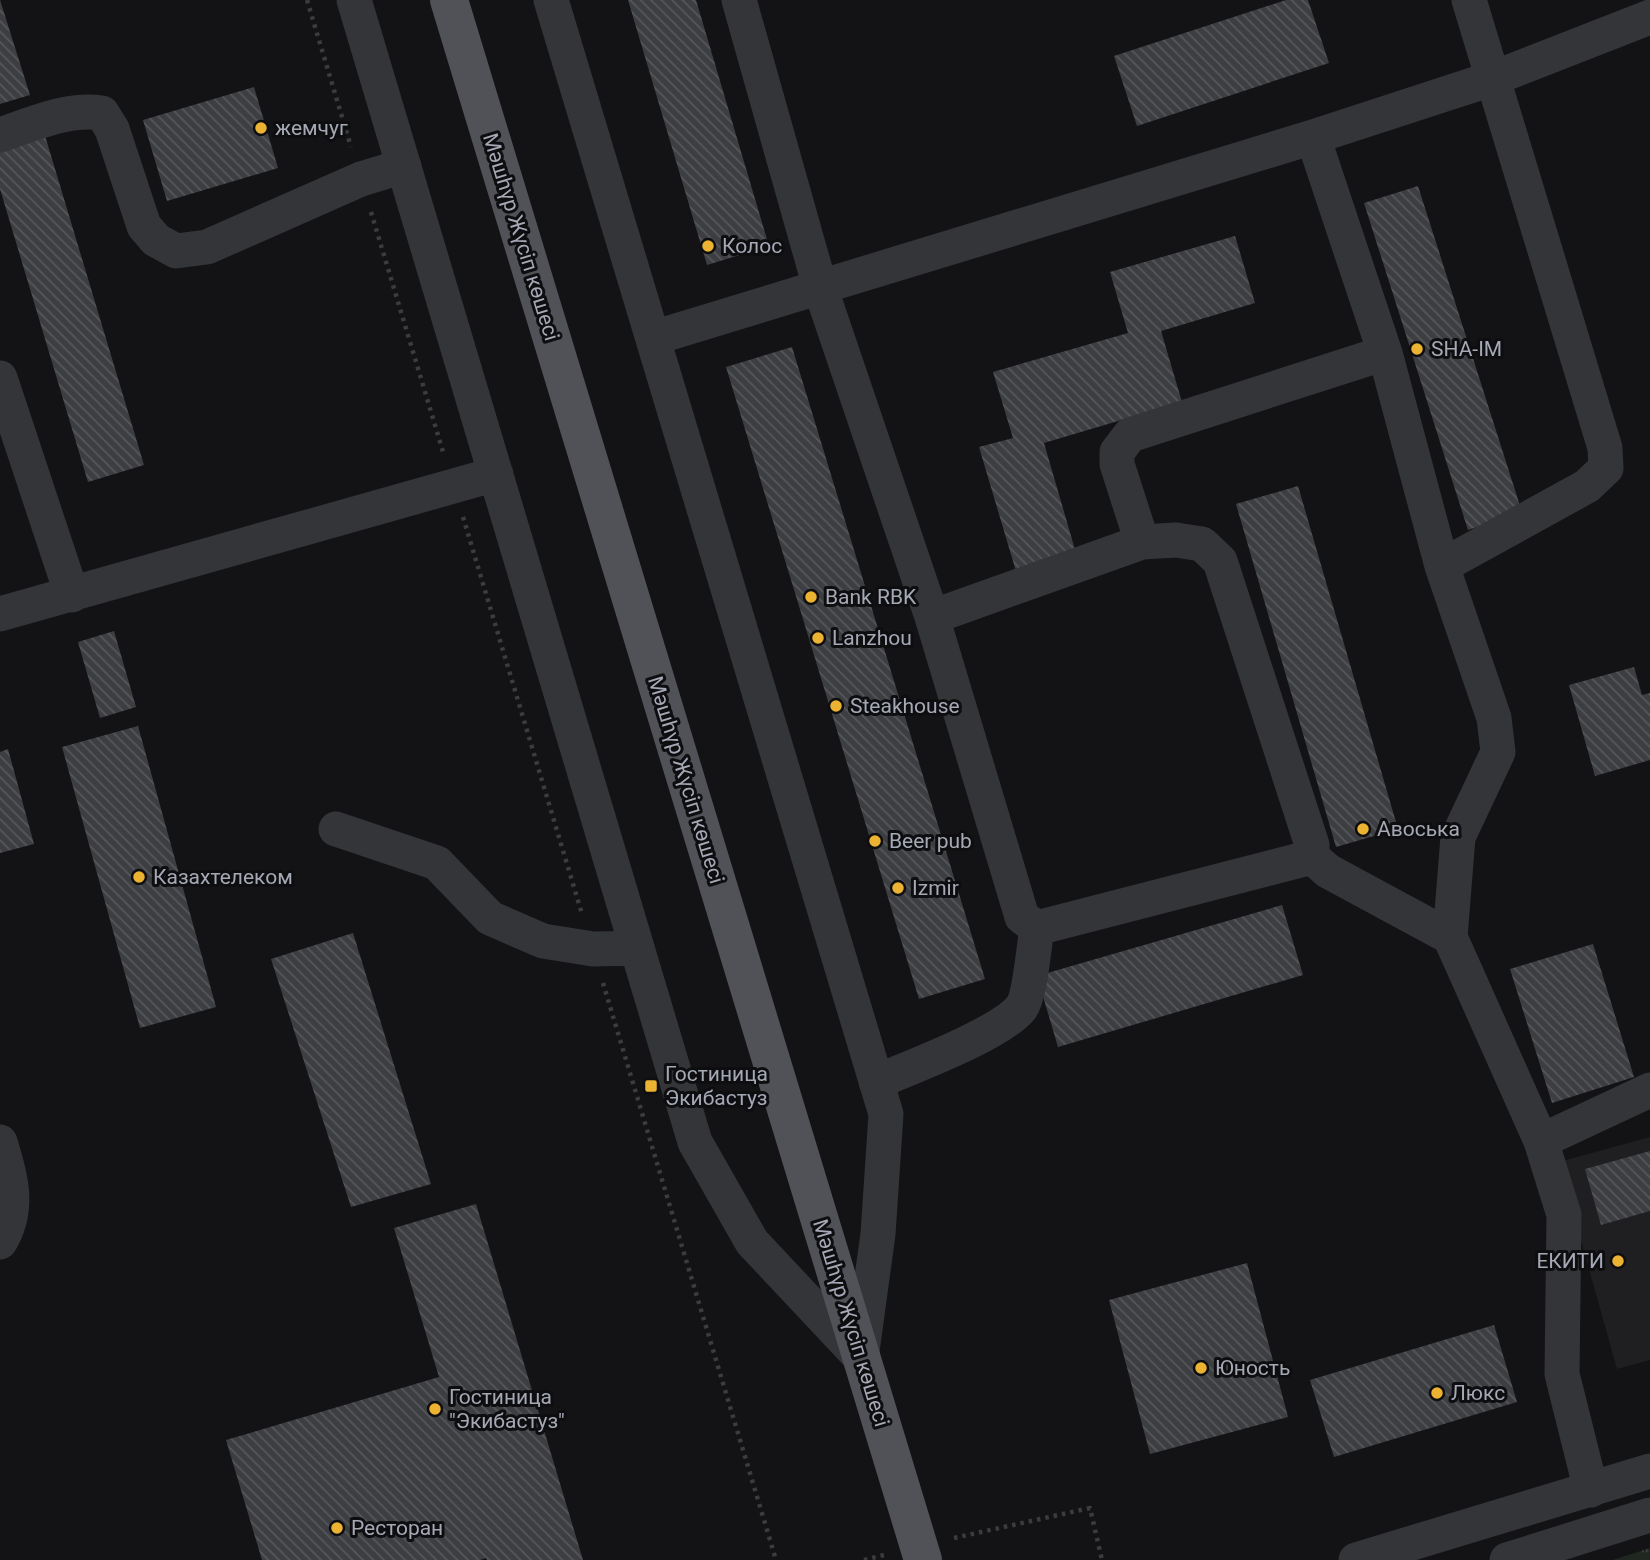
<svg xmlns="http://www.w3.org/2000/svg" width="1650" height="1560" font-family="Roboto,sans-serif">
  <defs>
    <pattern id="grass-tufts" width="24" height="20" patternUnits="userSpaceOnUse" patternTransform="scale(1.75)"><rect width="24" height="20" fill="#1f2720"/><path d="M3 7l-1-3M5 7V3M7 7l1-3M15 17l-1-3M17 17v-4M19 17l1-3" fill="none" stroke="#3d443e"/></pattern>
    <pattern id="building-back-hatch" width="6" height="6" patternUnits="userSpaceOnUse" patternTransform="scale(1.75)"><rect width="6" height="6" fill="#3d3e42"/><path d="M-1 5l2 2M0 0l6 6M5-1l2 2" fill="none" stroke="#56575b"/></pattern>
  </defs>
  <rect width="100%" height="100%" fill="#131315"/>
  <path fill="#1f1f22" d="M1650 1137V1360L1617 1369 1559 1162Z"/>
  <path fill="url(#grass-tufts)" d="M1650 1548V1560H1613Z"/>
  <path fill="url(#building-back-hatch)" d="M0 0 30 95 0 104Z
    M628 0H696L769 246 707 265Z
    M1286 0H1308L1329 63 1137 126 1114 56Z
    M254 87 278 168 167 201 143 120Z
    M43 129 144 465 88 482 0 189V142Z
    M1418 186 1522 512 1468 530 1364 203Z
    M1235 236 1255 303 1161 331 1182 402 1044 443 1078 560 1018 578 979 447 1013 438 993 372 1128 333 1110 272Z
    M792 347 985 979 919 999 726 367Z
    M1298 486 1398 829 1336 847 1236 504Z
    M114 631 136 707 100 718 78 642Z
    M1634 667 1642 695 1650 693V760L1595 776 1569 685Z
    M138 726 216 1007 140 1028 62 747Z
    M8 749 34 844 0 853V752Z
    M1282 905 1303 975 1058 1047 1037 976Z
    M353 933 431 1184 351 1207 271 959Z
    M1593 944 1634 1077 1552 1103 1510 969Z
    M1650 1151V1211L1601 1225 1585 1169Z
    M476 1204 583 1560H487L486 1558 480 1560H262L226 1440 439 1377 394 1228Z
    M1247 1263 1288 1417 1150 1454 1109 1300Z
    M1494 1325 1517 1402 1334 1457 1310 1380Z"/>
  <g fill="none" stroke-linecap="round" stroke-linejoin="round">
    <path stroke="#3a3c40" stroke-width="4.5" stroke-dasharray="3.5 5" stroke-linecap="butt" d="M307 0 351 147
      M371 212 444 455
      M463 517 582 914
      M603 983 776 1560
      M954 1538 1090 1508 1102 1560
      M864 1560 884 1555"/>
    <path stroke="#343539" stroke-width="35" d="M354 0 695 1142 752 1242 861 1358
      M551 0 886 1114 878 1234 861 1358
      M739 0 820 287 932 617 1022 917 1037 928
      M1469 0 1605 448 1606 468 1587 486 1442 566 1494 718 1498 752 1458 837 1450 937 1541 1141 1564 1215 1562 1374 1591 1490
      M0 135C33 124 67 108 102 113L112 129 144 226 156 240 176 251 207 247 361 179 404 166
      M1313 137 1385 353 1442 566
      M653 338 1313 137 1494 78 1650 17
      M0 378 72 595
      M1142 542 1176 540 1202 544 1220 561 1312 845V857
      M0 614 496 474
      M932 617 1142 542 1117 464V452L1130 435 1385 353
      M336 829 437 863 490 918 543 941 593 949 637 948
      M876 1082C911 1067 1000 1034 1021 1008 1030 997 1034 945 1037 928L1312 857 1328 871 1450 937
      M1541 1141 1650 1090
      M0 1142C11 1177 20 1209 0 1242
      M1356 1560 1650 1471
      M1507 1560 1650 1515"/>
    <path stroke="#505258" stroke-width="38" d="M449 0 923 1560"/>
  </g>
  <g fill="#ecb333" stroke="#0e0e10" stroke-width="2.5">
    <circle cx="261" cy="128" r="7"/>
    <circle cx="708" cy="246" r="7"/>
    <circle cx="1417" cy="349" r="7"/>
    <circle cx="811" cy="597" r="7"/>
    <circle cx="818" cy="638" r="7"/>
    <circle cx="836" cy="706" r="7"/>
    <circle cx="1363" cy="829" r="7"/>
    <circle cx="875" cy="841" r="7"/>
    <circle cx="139" cy="877" r="7"/>
    <circle cx="898" cy="888" r="7"/>
    <rect x="644" y="1079" width="14" height="14" rx="3.5"/>
    <circle cx="1618" cy="1261" r="7"/>
    <circle cx="1201" cy="1368" r="7"/>
    <circle cx="1437" cy="1393" r="7"/>
    <circle cx="435" cy="1409" r="7"/>
    <circle cx="337" cy="1528" r="7"/>
  </g>
  <g text-anchor="middle" stroke-width="6" stroke-linejoin="round" paint-order="stroke">
    <g font-size="21" fill="#a5a9b5" stroke="#0e0e10" text-anchor="start">
      <text x="275" y="135">жемчуг</text>
      <text x="722" y="253">Колос</text>
      <text x="1431" y="356">SHA-IM</text>
      <text x="825" y="604">Bank RBK</text>
      <text x="832" y="645">Lanzhou</text>
      <text x="850" y="713">Steakhouse</text>
      <text x="1377" y="836">Авоська</text>
      <text x="889" y="848">Beer pub</text>
      <text x="153" y="884">Казахтелеком</text>
      <text x="912" y="895">Izmir</text>
      <text x="665" y="1081">Гостиница<tspan x="665" dy="24">Экибастуз</tspan></text>
      <text x="1604" y="1268" text-anchor="end">ЕКИТИ</text>
      <text x="1215" y="1375">Юность</text>
      <text x="1451" y="1400">Люкс</text>
      <text x="449" y="1404">Гостиница<tspan x="449" dy="24">"Экибастуз"</tspan></text>
      <text x="351" y="1535">Ресторан</text>
    </g>
    <g font-size="21" fill="#a5a9b5" stroke="#0e0e10">
      <text transform="translate(521 237) rotate(73)" y="7">Мәшһүр Жүсіп көшесі</text>
      <text transform="translate(686 780) rotate(73)" y="7">Мәшһүр Жүсіп көшесі</text>
      <text transform="translate(851 1323) rotate(73)" y="7">Мәшһүр Жүсіп көшесі</text>
    </g>
  </g>
</svg>
